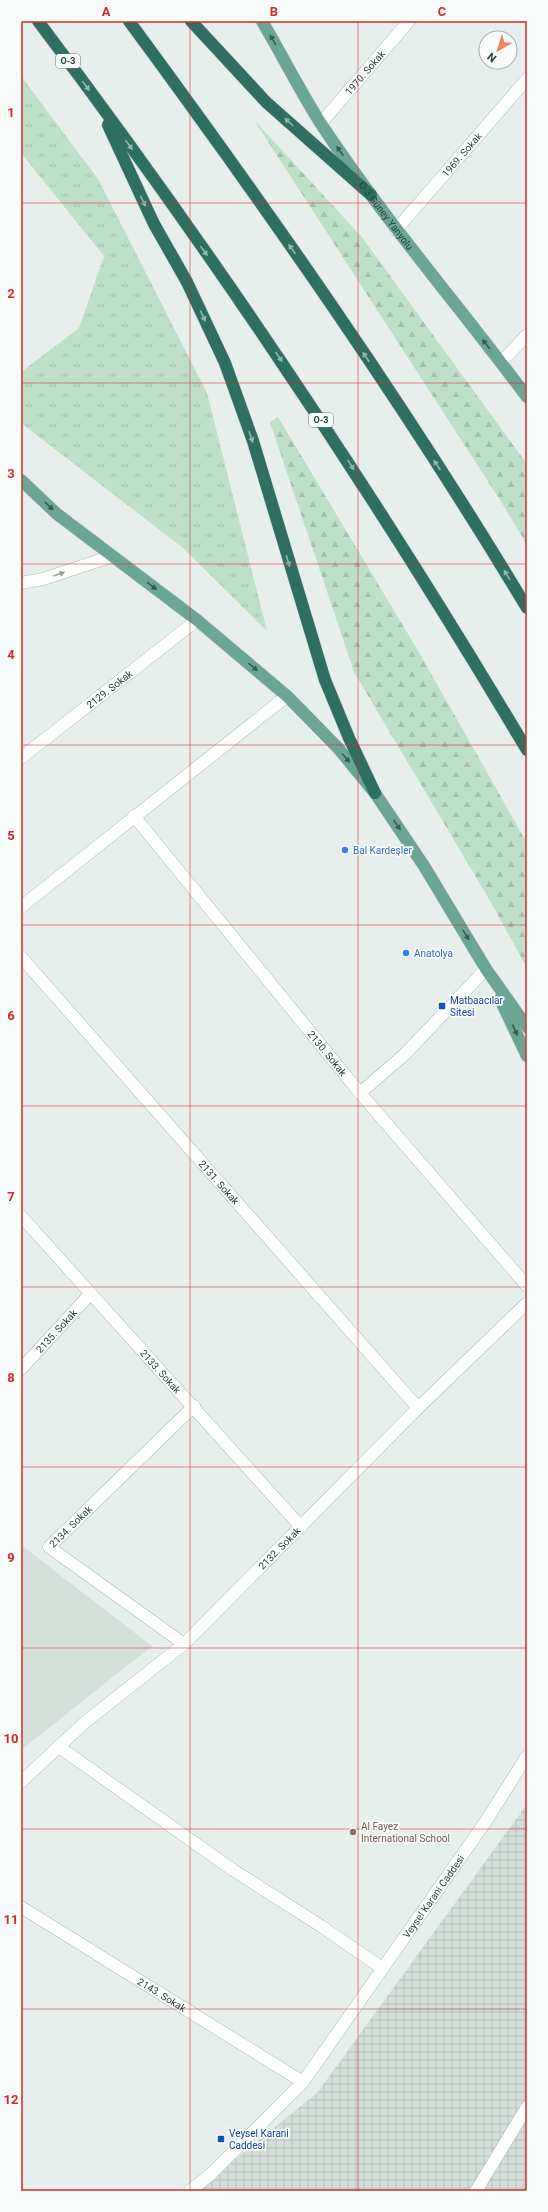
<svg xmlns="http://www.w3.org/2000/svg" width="548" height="2212" font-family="Roboto,sans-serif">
  <defs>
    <pattern id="industrial-grid" width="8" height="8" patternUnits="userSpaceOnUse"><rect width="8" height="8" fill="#d4dfda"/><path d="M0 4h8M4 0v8" fill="none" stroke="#b6c1bc"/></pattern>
    <pattern id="grass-tufts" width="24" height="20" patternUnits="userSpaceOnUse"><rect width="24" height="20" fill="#bfe0c8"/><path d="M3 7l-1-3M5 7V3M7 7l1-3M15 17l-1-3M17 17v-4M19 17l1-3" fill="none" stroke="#a4c1ad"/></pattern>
    <pattern id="forest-firs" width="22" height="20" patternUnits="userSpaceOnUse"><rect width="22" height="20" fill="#bfe0c8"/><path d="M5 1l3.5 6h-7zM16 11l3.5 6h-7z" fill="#a4c1ad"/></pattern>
  </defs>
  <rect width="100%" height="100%" fill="#e6efeb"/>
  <path fill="#d4dfda" d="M21 1545 152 1646 21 1750Z"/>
  <path fill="url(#industrial-grid)" d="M527 1804V2191H196L317 2093Z"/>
  <path fill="url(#grass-tufts)" d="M21 76 98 179 207 393 267 631 183 548 21 423V372L79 328 104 256 21 153Z"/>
  <path fill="url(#forest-firs)" d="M254 120 361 236 527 464V545L502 503Z
    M278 417 420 654 527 843V968L489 899 354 672 270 422Z"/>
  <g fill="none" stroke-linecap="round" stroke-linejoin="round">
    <g stroke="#a8b8b2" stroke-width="13">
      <path id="lane" d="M21 583 43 579 113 556"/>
    </g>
    <g stroke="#a8b8b2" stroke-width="13">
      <g id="street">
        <path id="s1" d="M321 123 409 21"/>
        <path id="s2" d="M396 230 527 79"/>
        <path d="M501 362 527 335"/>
        <path id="s3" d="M21 758 197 620"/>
        <path id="s4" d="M134 816 360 1093 527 1286"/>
        <path d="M21 907 287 696"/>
        <path id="s5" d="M21 957 418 1408"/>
        <path d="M360 1093 404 1055 486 969"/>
        <path id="s6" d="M21 1216 301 1527"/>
        <path id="s7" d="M21 1369 91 1293"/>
        <path id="s8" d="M184 1644 49 1547 194 1406"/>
        <path d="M59 1747 233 1870 321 1926 382 1968"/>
        <path id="s9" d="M21 1782 84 1723 184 1644 418 1408 527 1303"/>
        <path id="s10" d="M21 1907 303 2082"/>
        <path d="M476 2191 527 2107"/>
      </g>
    </g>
    <g stroke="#a4bbb3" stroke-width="13">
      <g id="secondary">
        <path id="s11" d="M190 2191 212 2173 303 2082 486 1821 527 1756"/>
      </g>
    </g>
    <g stroke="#c2cac8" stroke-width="13">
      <g id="primary">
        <path id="s12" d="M262 21C282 55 300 91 321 124 384 219 459 306 527 397"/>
        <path d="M21 480 57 514 197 620 287 696 338 748 375 793 424 866 486 969 527 1027"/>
        <path d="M500 999 527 1056"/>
      </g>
    </g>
    <g stroke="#c2cac8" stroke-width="13">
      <path id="highway" d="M38 21C214 254 377 498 527 750
        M129 21C269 211 405 405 527 608
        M191 21 266 102 371 195
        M108 125 154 224 187 282 225 363 253 441 325 680 349 738 375 793"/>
    </g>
    <use href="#lane" stroke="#fff" stroke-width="12"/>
    <use href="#street" stroke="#fff" stroke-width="12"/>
    <use href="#secondary" stroke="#fff" stroke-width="12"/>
    <use href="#primary" stroke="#6aa596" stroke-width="12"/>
    <use href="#highway" stroke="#2f6f62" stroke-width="12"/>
  </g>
  <defs><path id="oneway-solid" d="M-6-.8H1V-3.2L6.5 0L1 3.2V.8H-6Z"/></defs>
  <g fill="#365b51">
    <use href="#oneway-solid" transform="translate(273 40) rotate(-120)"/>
    <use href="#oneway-solid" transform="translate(340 151) rotate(-125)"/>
    <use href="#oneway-solid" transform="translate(486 344) rotate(-128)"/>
    <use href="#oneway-solid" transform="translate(49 506) rotate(44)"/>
    <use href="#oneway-solid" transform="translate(152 586) rotate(37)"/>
    <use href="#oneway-solid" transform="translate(253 667) rotate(40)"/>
    <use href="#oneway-solid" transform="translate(346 758) rotate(50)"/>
    <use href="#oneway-solid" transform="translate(397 825) rotate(56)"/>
    <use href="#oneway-solid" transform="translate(466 935) rotate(59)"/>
    <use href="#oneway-solid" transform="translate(515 1030) rotate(65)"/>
  </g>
  <g fill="#93b5ae">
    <use href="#oneway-solid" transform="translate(86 86) rotate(53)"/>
    <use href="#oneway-solid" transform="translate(289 122) rotate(-138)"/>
    <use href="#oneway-solid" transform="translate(129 145) rotate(55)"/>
    <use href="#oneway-solid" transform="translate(143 201) rotate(65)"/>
    <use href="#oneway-solid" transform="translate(292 249) rotate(-125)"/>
    <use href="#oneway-solid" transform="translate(204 251) rotate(55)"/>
    <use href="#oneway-solid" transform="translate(203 316) rotate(65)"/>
    <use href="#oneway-solid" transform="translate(279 357) rotate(56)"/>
    <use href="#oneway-solid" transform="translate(366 357) rotate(-124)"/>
    <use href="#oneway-solid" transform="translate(251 437) rotate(71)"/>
    <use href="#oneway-solid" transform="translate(351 465) rotate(57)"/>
    <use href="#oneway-solid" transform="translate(437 465) rotate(-123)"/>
    <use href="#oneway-solid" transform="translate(288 561) rotate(73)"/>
    <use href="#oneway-solid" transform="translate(507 575) rotate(-121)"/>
  </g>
  <use fill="#92a09c" href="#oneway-solid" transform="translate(59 574) rotate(-19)"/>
  <path fill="none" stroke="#d62828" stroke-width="1" stroke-opacity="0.55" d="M190 21V2191M358 21V2191M21 203H527M21 383H527M21 564H527M21 745H527M21 925H527M21 1106H527M21 1287H527M21 1467H527M21 1648H527M21 1829H527M21 2009H527"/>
  <g fill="#3f7fe0" stroke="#f7fbf9" stroke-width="1.5">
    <circle cx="345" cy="850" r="4"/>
    <circle cx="406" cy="953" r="4"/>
  </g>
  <g fill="#1a4fb4" stroke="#f7fbf9" stroke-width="1.5">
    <rect x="438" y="1002" width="8" height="8" rx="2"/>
    <rect x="217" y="2135" width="8" height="8" rx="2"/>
  </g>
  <circle fill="#8d6e63" stroke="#f7fbf9" stroke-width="1.5" cx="353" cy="1832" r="4"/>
  <g text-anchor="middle" stroke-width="3.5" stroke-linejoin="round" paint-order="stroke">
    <g fill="#f7fbf9" stroke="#637a73" stroke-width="1">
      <rect x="56" y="54" width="24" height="14" rx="3"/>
      <rect x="309" y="413" width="24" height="14" rx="3"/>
    </g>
    <g font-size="9" font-weight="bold" fill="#24423a">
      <text x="68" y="64">O-3</text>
      <text x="321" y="423">O-3</text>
    </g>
    <g font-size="10" fill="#24423a" stroke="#f7fbf9">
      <text dy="4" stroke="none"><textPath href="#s1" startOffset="67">1970. Sokak</textPath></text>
      <text dy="4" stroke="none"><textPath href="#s2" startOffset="100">1969. Sokak</textPath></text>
      <text dy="4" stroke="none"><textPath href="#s12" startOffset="231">O-3 Güney Yanyolu</textPath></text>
      <text dy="4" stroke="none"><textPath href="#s3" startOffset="112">2129. Sokak</textPath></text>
      <text dy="4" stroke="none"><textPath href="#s4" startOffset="306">2130. Sokak</textPath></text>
      <text dy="4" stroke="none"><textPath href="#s5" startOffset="300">2131. Sokak</textPath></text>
      <text dy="4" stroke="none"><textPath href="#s7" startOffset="52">2135. Sokak</textPath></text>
      <text dy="4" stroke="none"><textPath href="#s6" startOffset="209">2133. Sokak</textPath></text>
      <text dy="4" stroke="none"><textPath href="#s8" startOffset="196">2134. Sokak</textPath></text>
      <text dy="4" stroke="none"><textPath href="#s9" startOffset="349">2132. Sokak</textPath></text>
      <text dy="4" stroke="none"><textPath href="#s11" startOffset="384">Veysel Karani Caddesi</textPath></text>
      <text dy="4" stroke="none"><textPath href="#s10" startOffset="166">2143. Sokak</textPath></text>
    </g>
    <g font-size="10" fill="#366cbe" stroke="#f7fbf9" text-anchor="start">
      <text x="353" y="854">Bal Kardeşler</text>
      <text x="414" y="957">Anatolya</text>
    </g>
    <g font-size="10" fill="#164399" stroke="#f7fbf9" text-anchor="start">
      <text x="450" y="1004">Matbaacılar<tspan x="450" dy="12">Sitesi</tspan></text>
      <text x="229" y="2137">Veysel Karani<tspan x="229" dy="12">Caddesi</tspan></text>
    </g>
    <g font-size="10" fill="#785e54" stroke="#f7fbf9" text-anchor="start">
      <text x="361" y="1830">Al Fayez<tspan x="361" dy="12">International School</tspan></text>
    </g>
  </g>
  <rect width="548" height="2212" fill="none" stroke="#f7fbf9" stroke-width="44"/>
  <g transform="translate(498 50) rotate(219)"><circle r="19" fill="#f7fbf9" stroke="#a3b1ad"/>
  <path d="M0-3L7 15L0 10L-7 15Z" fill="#f4845f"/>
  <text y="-6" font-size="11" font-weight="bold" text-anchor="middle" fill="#24423a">N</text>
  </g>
  <rect x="22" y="22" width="504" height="2168" fill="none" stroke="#d62828" stroke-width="1.5"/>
  <g font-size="13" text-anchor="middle" font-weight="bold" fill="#d62828">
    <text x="106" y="16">A</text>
    <text x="274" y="16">B</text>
    <text x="442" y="16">C</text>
    <text x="11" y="117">1</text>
    <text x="11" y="298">2</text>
    <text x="11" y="478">3</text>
    <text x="11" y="659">4</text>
    <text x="11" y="840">5</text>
    <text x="11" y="1020">6</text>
    <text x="11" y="1201">7</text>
    <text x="11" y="1382">8</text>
    <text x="11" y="1562">9</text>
    <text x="11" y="1743">10</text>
    <text x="11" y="1924">11</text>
    <text x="11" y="2104">12</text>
  </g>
</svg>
